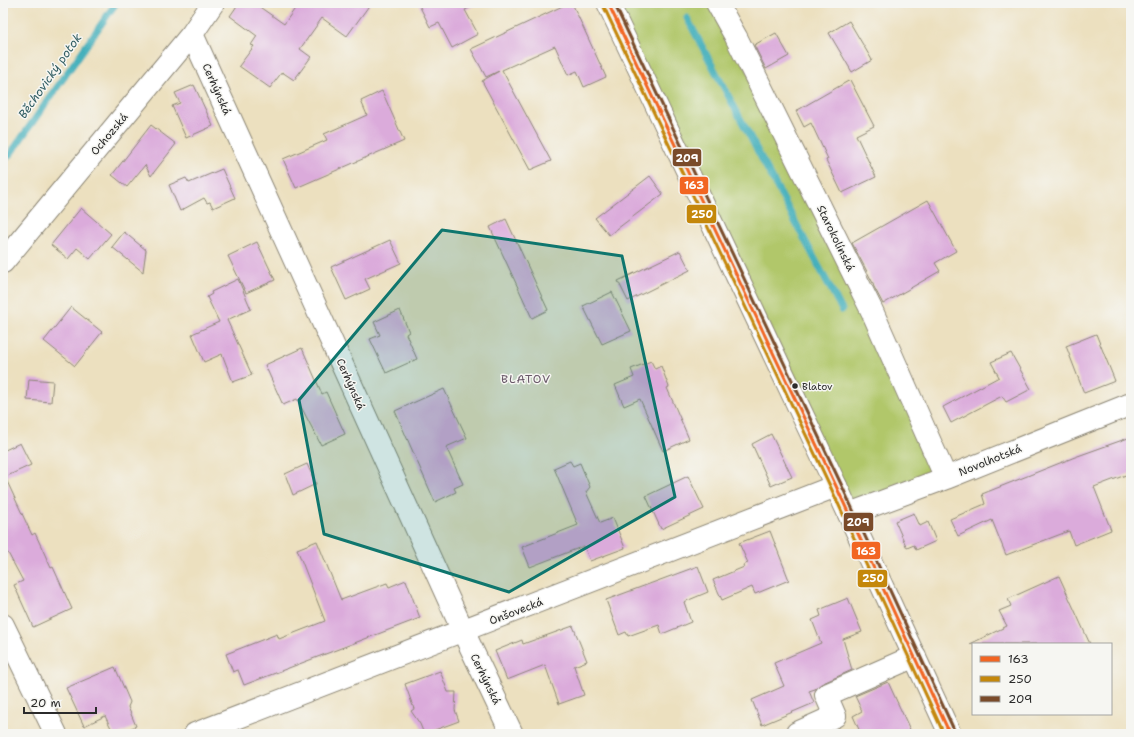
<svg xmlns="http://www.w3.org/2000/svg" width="1134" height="737" font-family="'Shantell Sans',sans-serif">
  <rect width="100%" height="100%" fill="#f6f6f2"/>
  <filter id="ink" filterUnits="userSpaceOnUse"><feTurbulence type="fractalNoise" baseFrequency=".025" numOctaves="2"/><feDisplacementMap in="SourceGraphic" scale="8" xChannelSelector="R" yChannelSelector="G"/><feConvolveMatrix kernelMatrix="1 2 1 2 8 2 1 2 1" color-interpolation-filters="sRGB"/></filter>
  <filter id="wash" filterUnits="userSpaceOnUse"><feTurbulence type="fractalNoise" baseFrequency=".012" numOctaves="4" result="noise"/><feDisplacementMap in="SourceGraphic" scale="16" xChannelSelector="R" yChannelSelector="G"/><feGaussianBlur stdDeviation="0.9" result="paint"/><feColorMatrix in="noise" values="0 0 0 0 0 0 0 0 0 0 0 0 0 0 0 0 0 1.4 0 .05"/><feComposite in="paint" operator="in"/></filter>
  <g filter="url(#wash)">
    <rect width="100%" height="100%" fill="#ece0bf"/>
    <path fill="#b1c76b" stroke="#6e794b" d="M610 3H714L946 478 849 514Z"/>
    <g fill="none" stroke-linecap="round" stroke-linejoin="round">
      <path stroke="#3faeba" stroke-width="7" d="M687 18 842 310
        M3 161 11 153 116 3"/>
    </g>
    <g id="blocks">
      <path fill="#dbabdb" d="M239 3H254L284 24 299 3H371L347 36 322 18 300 49 311 57 294 80 282 72 270 88 239 66 254 46 251 45 257 36 230 16Z
        M418 3H479L465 10 478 34 452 48 439 23 430 27Z
        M569 3H572L606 77 584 87 577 71 568 75 555 46 502 70 551 161 530 170 482 81 499 71 486 77 471 49Z
        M849 21 872 60 852 72 829 33Z
        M776 33 789 56 766 69 754 45Z
        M850 80 874 126 856 135 876 177 842 193 826 160 828 159 811 123 804 127 796 111Z
        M194 85 213 126 186 138 172 106 180 103 175 93Z
        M382 91 404 141 296 188 283 159 327 140 324 134 367 115 361 101Z
        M151 125 176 144 151 176 145 165 127 187 112 175Z
        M222 169 235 198 213 208 210 202 207 203 204 198 180 211 169 185 186 178 189 183Z
        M650 176 663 194 609 235 595 218Z
        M928 200 956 251 935 263 940 271 883 304 873 285H874L852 243Z
        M81 208 111 234 90 259 77 248 68 259 51 245Z
        M506 219 548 310 532 318 490 227Z
        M124 232 146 250 143 272 112 247Z
        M390 240 401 263 365 279 370 289 346 300 331 267Z
        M257 242 275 280 246 293 228 256Z
        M680 251 690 270 628 301 618 281Z
        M238 279 251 309 227 320 252 375 233 382 222 354 204 362 192 334 219 322 207 297 212 294 211 292Z
        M612 292 631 331 602 344 583 306Z
        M71 307 102 332 75 366 44 341Z
        M400 310 409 332 406 334 417 359 386 373 370 339 380 335 374 322Z
        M1096 334 1115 381 1084 393 1066 346Z
        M302 348 322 394 326 392 345 434 321 445 297 399 283 405 265 365Z
        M1011 353 1031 389 1006 402 1002 396 951 423 943 407 999 377 991 362Z
        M651 361 655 369 661 366 669 387 667 388 689 439 663 451 640 399 624 406 615 385 634 377 631 369Z
        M29 379 53 381 51 402 27 400Z
        M444 389 467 438 446 447 463 484 454 488 456 492 435 502 395 411Z
        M771 434 792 477 771 486 752 444Z
        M1131 437V473L1094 487 1111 530 1074 545 1069 531 1006 555 992 520 958 536 950 519 985 504 982 494 1075 457Z
        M20 443 31 465 5 477 32 535 35 533 51 568 53 567 72 609 33 627 14 585 23 581 8 553 3 552V451Z
        M570 461 573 466 580 463 590 487 586 492 600 523 613 518 625 548 590 561 584 546 530 567 522 547 578 525 554 468Z
        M307 464 316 484 293 495 285 474Z
        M688 476 704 509 661 529 646 496Z
        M914 513 920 526 928 522 936 541 916 550 914 545 907 548 895 521Z
        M770 531 789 580 755 594 752 587 722 600 713 580 744 567 743 565 748 563 739 543Z
        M317 541 341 600 387 583 389 587 406 580 420 618 244 685 238 670 233 672 226 654 277 634 279 639 325 621 297 549Z
        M698 566 708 592 684 602 691 622 662 634 659 625 628 636 626 632 619 635 606 600Z
        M1059 576 1090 644H970L1007 626 999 611 1011 606 1008 599Z
        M848 598 862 632 843 639 852 670 821 684 815 689 809 691 814 703 762 725 752 700 784 686 774 663 821 643 812 620 821 616 819 610Z
        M573 626 587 661 574 666 584 695 559 704 545 665 507 680 495 651 522 640 523 644Z
        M115 667 130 702 128 707 136 726 119 734H114L105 716 84 726 66 688Z
        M440 671 448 692H456L455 710 459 721 424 734 420 724 411 711 414 709 405 684Z
        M888 682 912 734H861L853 716 862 711 855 696Z"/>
    </g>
  </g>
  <g filter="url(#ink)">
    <use href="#blocks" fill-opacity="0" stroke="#8c8675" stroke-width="1"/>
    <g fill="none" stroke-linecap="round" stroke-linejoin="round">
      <g stroke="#8c8675" stroke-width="24">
        <path id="minor" d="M717 3 736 37 872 311 946 478
          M192 34 463 631 512 734
          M3 262 192 34 213 3
          M849 514 946 478 1131 404
          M3 625 56 734
          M797 733 835 716 826 695 915 656
          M195 734 836 486"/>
      </g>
      <g stroke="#8c8675" stroke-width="24">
        <path id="major" d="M608 3 836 486 950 734"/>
      </g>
      <use href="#minor" stroke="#fff" stroke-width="22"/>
      <use href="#major" stroke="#fff" stroke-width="22"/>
      <g stroke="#f6f6f2" stroke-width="6">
        <path id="bus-1" d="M608 3 836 486 950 734"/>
      </g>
      <g stroke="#f6f6f2" stroke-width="6">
        <path id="bus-2" d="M603 5 831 488 944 734"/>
      </g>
      <g stroke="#f6f6f2" stroke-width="6">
        <path id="bus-3" d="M614 3 841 484 955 732"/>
      </g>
      <use href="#bus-1" stroke="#f26522" stroke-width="3"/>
      <use href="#bus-2" stroke="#c4870b" stroke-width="3"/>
      <use href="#bus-3" stroke="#7a4b2a" stroke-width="3"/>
    </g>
  </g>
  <path fill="#0f766e" fill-opacity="0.2" stroke="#0f766e" stroke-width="3" stroke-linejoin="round" d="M442 230 622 256 675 497 509 592 324 534 299 400Z"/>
  <circle fill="#2b2b2b" stroke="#f6f6f2" stroke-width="1.5" cx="795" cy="386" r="3.5"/>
  <g text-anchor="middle" stroke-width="3" stroke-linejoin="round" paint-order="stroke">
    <g font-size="10" fill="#2b2b2b" stroke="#f6f6f2" text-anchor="start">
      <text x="802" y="390">Blatov</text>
    </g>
    <g font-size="11" fill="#2b2b2b" stroke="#f6f6f2">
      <text transform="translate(217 89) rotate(66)" y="4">Cerhýnská</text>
      <text transform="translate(109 134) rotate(-50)" y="4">Ochozská</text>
      <text transform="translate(836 238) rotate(64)" y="4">Starokolínská</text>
      <text transform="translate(351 384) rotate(66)" y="4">Cerhýnská</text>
      <text transform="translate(990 460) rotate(-22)" y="4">Novolhotská</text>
      <text transform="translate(516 611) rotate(-21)" y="4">Onšovecká</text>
      <text transform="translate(486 679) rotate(64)" y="4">Cerhýnská</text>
    </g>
    <g font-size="12" font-style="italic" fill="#335f64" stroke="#f6f6f2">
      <text transform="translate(50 76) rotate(-55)" y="4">Běchovický potok</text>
    </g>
    <g font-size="12" letter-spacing="1" fill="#695869" stroke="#f6f6f2">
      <text x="526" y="383">BLATOV</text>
    </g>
  </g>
  <g stroke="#f6f6f2" stroke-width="1.5">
    <rect x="672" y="148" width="30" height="19" rx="4" fill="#7a4b2a"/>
    <rect x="679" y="176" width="30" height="19" rx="4" fill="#f26522"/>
    <rect x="686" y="204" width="31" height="20" rx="4" fill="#c4870b"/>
    <rect x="843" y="512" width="31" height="20" rx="4" fill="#7a4b2a"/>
    <rect x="851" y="541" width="30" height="19" rx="4" fill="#f26522"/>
    <rect x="857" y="569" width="31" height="19" rx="4" fill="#c4870b"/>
  </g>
  <g font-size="11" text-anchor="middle" font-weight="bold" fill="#fff">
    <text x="687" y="162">209</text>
    <text x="694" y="189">163</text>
    <text x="702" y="218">250</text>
    <text x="858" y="526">209</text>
    <text x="866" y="555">163</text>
    <text x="873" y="582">250</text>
  </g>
  <rect width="1134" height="737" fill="none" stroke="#f6f6f2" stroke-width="16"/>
  <rect x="972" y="643" width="140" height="72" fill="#f6f6f2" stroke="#a5a5a2"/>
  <rect x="980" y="656" width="20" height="6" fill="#f26522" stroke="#a5a5a2"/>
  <text x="1008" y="663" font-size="12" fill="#2b2b2b">163</text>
  <rect x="980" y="676" width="20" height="6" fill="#c4870b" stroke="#a5a5a2"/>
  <text x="1008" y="683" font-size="12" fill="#2b2b2b">250</text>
  <rect x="980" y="696" width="20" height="6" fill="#7a4b2a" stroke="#a5a5a2"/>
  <text x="1008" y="703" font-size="12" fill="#2b2b2b">209</text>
  <path d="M24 707v6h72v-6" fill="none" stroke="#2b2b2b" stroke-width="2"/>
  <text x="30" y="707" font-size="12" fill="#2b2b2b" stroke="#f6f6f2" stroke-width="3" paint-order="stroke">20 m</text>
</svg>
